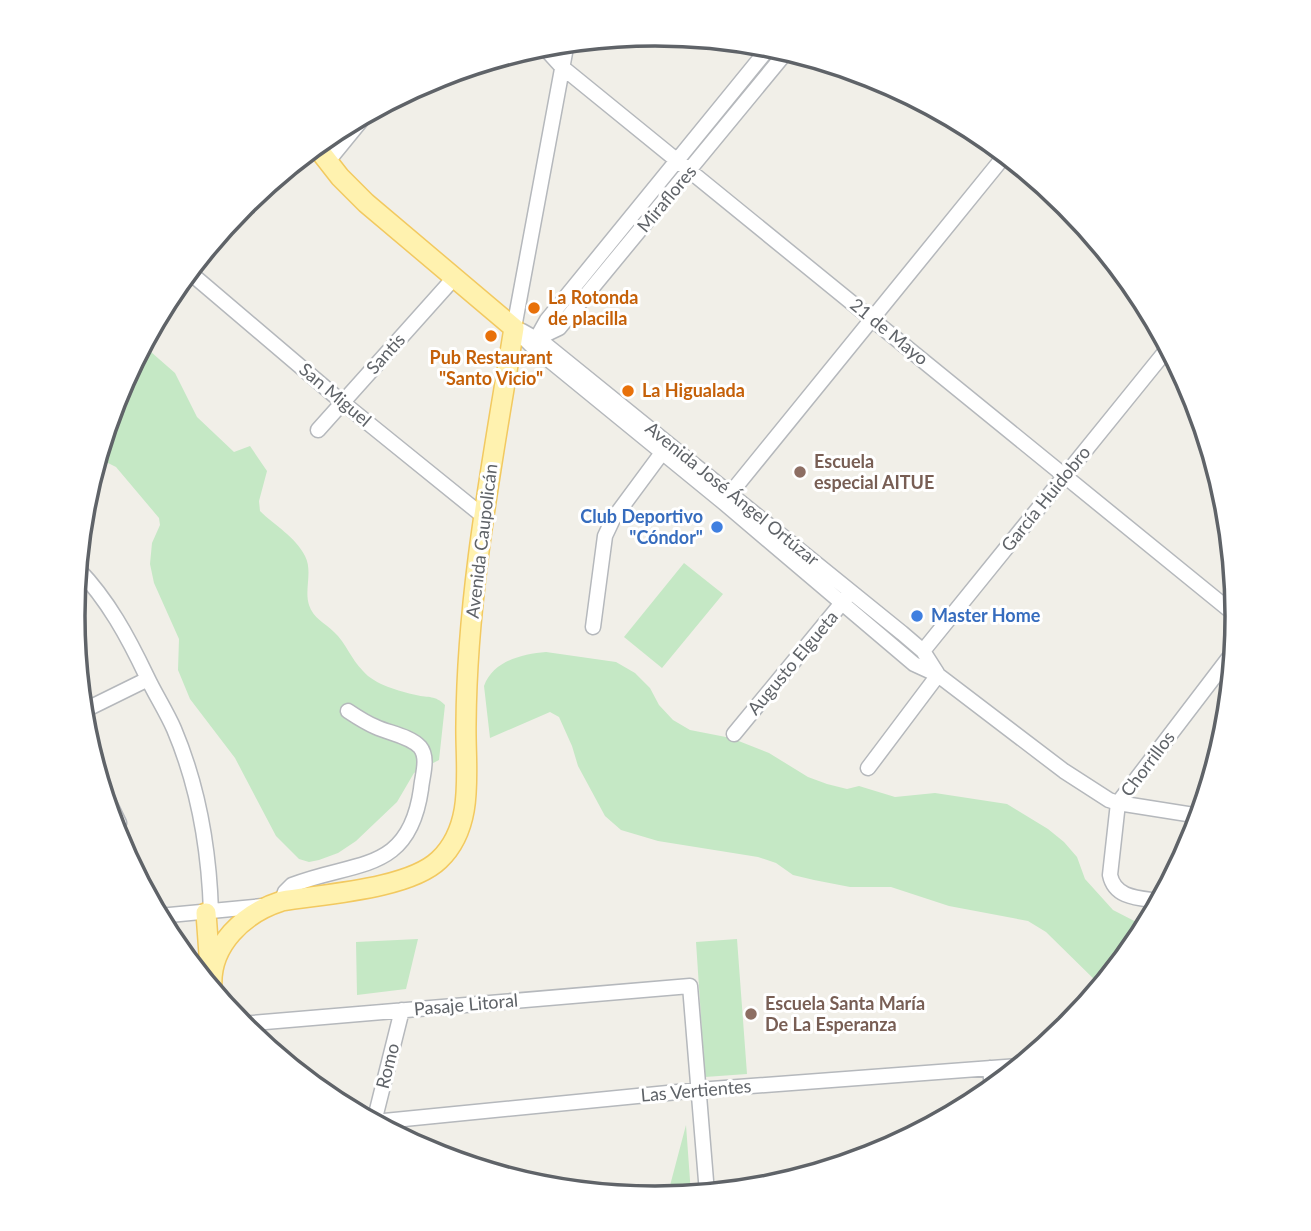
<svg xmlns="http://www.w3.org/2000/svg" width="1311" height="1231" font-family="Lato,sans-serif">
  <rect width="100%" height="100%" fill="#f1efe8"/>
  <path fill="#c5e8c5" d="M143 345 175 373 197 417 234 452 250 446 267 471 259 501 260 511C275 526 295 536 305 556 313 571 304 590 309 605 313 618 325 623 334 632 346 643 351 659 363 671 375 685 399 691 416 695 429 698 435 695 445 705L439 760 414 773 397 802 356 841 338 853 319 860 309 862 299 859 276 836 235 758 190 699 178 670 179 639 154 583 150 564 152 543 160 525 159 518 116 467 98 458 118 392Z
    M684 563 723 594 662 668 624 637Z
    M546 652 616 662 635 673 650 688 659 705 673 720 690 730 731 738 769 753 808 777 827 784 847 789 859 786 895 797 935 793 1007 804 1048 829 1064 842 1077 857 1085 879 1113 910 1146 927 1139 939 1101 986 1046 932 1028 921 949 906 891 887H850L814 880 793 875 776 863 758 857 658 841 621 830 605 816 578 766 572 746 559 717 550 712 490 738 484 686C493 661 522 654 546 652Z
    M418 939 406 989 357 995 356 942Z
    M737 939 747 1074 705 1077 696 942Z
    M686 1125 691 1194 667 1197Z"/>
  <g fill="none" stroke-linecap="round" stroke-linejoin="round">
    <g stroke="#b5b8bc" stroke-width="17">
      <path id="minor" d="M542 45 562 67 1238 617
        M328 161 368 112
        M188 271 342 402 483 516
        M514 328 532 346 723 502 914 664 938 675 1064 771 1109 800 1118 803 1200 816
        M514 328 567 42
        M522 331 545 344 902 633 923 651 937 673
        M538 338 559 328 788 50
        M533 345 547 320 771 45
        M318 430 454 278
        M725 500 1006 154
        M78 569C108 600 128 637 147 677 155 694 166 711 174 729 199 788 209 848 211 912
        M593 627 605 536 613 519 667 446
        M923 651 1169 347
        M83 711 148 679
        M734 734 846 598
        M868 768 938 675
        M102 788 119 823
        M282 901 285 892 292 885C356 860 409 874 421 789 422 776 429 758 420 747 410 736 389 733 376 727 366 723 357 717 348 711
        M1160 901C1140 898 1115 899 1110 875L1118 803 1234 651
        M159 916 263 906
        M241 1024 690 986 707 1193
        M990 1068 992 1089
        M374 1122 698 1090 1019 1066
        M374 1122 402 1010"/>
    </g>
    <g stroke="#f2c960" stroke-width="22">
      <path id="major" d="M206 913 210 968
        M212 988C209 945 244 913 282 901 324 894 409 889 439 860 476 825 465 769 466 724 467 591 493 459 514 328L366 203 340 177 315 145"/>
    </g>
    <use href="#minor" stroke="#fff" stroke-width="14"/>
    <use href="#major" stroke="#fff2af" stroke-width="19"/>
  </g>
  <g fill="#e8710a" stroke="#fff" stroke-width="2.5">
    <circle cx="534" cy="308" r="7"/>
    <circle cx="491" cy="336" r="7"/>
    <circle cx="628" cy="391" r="7"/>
  </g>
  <g fill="#8d6e63" stroke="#fff" stroke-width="2.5">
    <circle cx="800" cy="472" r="7"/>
    <circle cx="751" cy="1014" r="7"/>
  </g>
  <g fill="#3f7fe0" stroke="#fff" stroke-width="2.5">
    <circle cx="717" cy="527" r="7"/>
    <circle cx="917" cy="616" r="7"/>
  </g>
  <g text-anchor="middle" stroke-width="6" stroke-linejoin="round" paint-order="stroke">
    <g font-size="18" fill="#5f6368" stroke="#fff">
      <text transform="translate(667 199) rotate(-50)" y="6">Miraflores</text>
      <text transform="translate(889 332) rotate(39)" y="6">21 de Mayo</text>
      <text transform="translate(386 354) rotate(-48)" y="6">Santis</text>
      <text transform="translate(335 395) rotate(40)" y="6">San Miguel</text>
      <text transform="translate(732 494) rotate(39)" y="6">Avenida José Ángel Ortúzar</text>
      <text transform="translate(1046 499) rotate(-51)" y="6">García Huidobro</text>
      <text transform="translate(482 541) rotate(-83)" y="6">Avenida Caupolicán</text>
      <text transform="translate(793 663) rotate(-50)" y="6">Augusto Elgueta</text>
      <text transform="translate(1148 764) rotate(-53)" y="6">Chorrillos</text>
      <text transform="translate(466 1005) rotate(-5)" y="6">Pasaje Litoral</text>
      <text transform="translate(388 1066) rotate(-76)" y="6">Romo</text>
      <text transform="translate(696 1091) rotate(-5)" y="6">Las Vertientes</text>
    </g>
    <g font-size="18" font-weight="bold" fill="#c56008" stroke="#fff" text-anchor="start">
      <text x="548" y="304">La Rotonda<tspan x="548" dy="21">de placilla</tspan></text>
      <text x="491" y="364" text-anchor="middle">Pub Restaurant<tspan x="491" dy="21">"Santo Vicio"</tspan></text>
      <text x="642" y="397">La Higualada</text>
    </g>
    <g font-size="18" font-weight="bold" fill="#785e54" stroke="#fff" text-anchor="start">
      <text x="814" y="468">Escuela<tspan x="814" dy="21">especial AITUE</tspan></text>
      <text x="765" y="1010">Escuela Santa María<tspan x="765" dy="21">De La Esperanza</tspan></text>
    </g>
    <g font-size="18" font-weight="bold" fill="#366cbe" stroke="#fff" text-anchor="end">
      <text x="703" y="523">Club Deportivo<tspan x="703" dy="21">"Cóndor"</tspan></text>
      <text x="931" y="622" text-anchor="start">Master Home</text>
    </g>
  </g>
  <path d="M0 0H1311V1231H0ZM85 616a570 570 0 1 1 1140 0a570 570 0 1 1-1140 0Z" fill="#fff" fill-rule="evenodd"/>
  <path fill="none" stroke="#5f6368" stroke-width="3.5" d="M85 616a570 570 0 1 1 1140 0a570 570 0 1 1-1140 0Z"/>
</svg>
